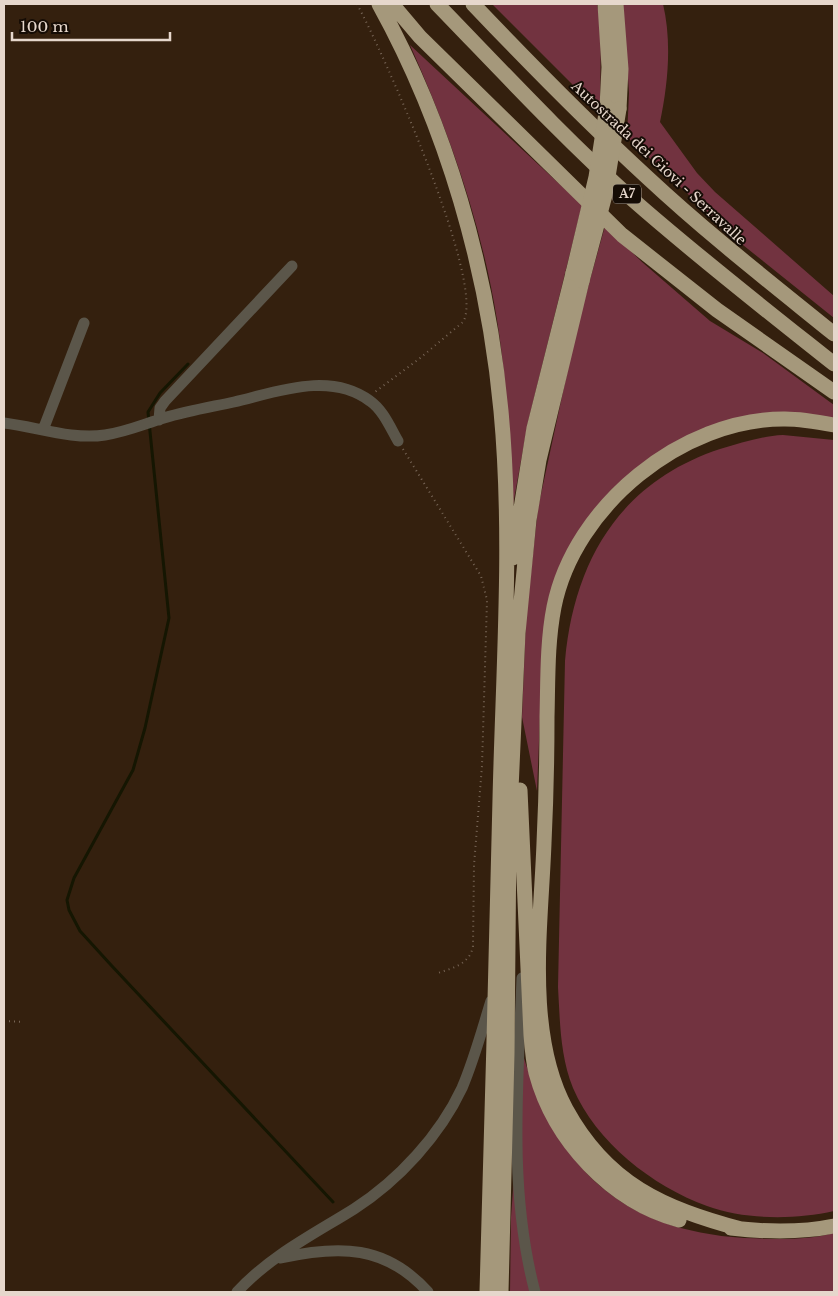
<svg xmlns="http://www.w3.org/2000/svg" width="838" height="1296" font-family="'Libre Baskerville',serif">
  <rect width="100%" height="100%" fill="#34200e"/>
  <path fill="#723340" d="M492 4H597L601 26 600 112Z
    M623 4H663C672 42 668 84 660 122L697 173 715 192 834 296V318L738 241 627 137 629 93Z
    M410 45 582 205 528 422 513 505C509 443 507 381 497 320 482 225 449 132 410 45Z
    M605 226 642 262 710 321 763 353 834 405V419L784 414 647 461 612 489 585 523 543 642 537 791 522 717 526 618 538 508 577 327Z
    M783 435 834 440V1211C794 1220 746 1220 707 1206 652 1186 596 1142 573 1088 560 1056 560 1021 558 987L565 661C574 561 620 482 720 449 741 443 761 436 783 435Z
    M523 1055C558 1169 621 1230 744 1238 773 1239 805 1241 834 1233V1292H510L511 1217Z"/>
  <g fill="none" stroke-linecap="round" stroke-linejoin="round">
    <path stroke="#151602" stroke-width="3" d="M188 364 160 393 148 412 169 618 145 728 133 770 74 878 67 900 69 910 80 931 111 965 333 1202"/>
    <path stroke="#766455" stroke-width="2" stroke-dasharray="1 4" stroke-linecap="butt" d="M357 4C381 48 487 284 463 322L419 359 375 392
      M403 449 481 576 487 600 482 766 474 865 473 946C470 964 453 968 438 973
      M4 1021 23 1022"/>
    <path stroke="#5b564a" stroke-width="11" d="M159 420 160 408 165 401 292 266
      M4 423C37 427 72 440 105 435 126 432 144 424 164 418 187 411 211 407 234 402 277 392 330 371 370 401 383 410 390 427 398 441
      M43 430 84 323
      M522 978C518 1083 508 1190 535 1292
      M281 1258C339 1245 386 1245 428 1292
      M237 1292C270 1256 314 1234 354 1209 399 1180 440 1135 462 1088 474 1060 482 1030 491 1001"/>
    <path stroke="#a5987b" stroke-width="15" d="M379 4C447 127 488 270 501 411 513 539 503 670 500 799 496 963 492 1128 487 1292
      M392 4 420 37 622 235 717 310 834 392
      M437 4C501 70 564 138 632 199 698 257 766 310 834 364
      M473 4C529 63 587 122 648 178 707 233 771 283 834 334
      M605 4 609 67 607 107
      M616 4 621 69 619 109
      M513 558 534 428 573 273
      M520 790 531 1035C532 1048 533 1061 536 1073 554 1140 611 1202 679 1220
      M731 1228C766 1232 800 1233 834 1226
      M741 1229C663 1208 607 1184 566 1109 525 1034 541 926 544 843 546 801 547 759 547 717 548 680 547 643 554 607 574 506 683 418 785 419 801 419 818 422 834 425
      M501 1292 507 1053 509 834 518 633 529 520 539 460 582 281"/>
    <path stroke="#a5987b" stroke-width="15" d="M573 273 596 177 607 107
      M582 281 605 195 619 109"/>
  </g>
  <g text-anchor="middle" stroke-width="4" stroke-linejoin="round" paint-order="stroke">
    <rect fill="#150c05" stroke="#a79a90" stroke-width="1" x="613" y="184.5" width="28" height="19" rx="4"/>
    <g font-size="12" font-weight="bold" fill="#e6d7cc">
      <text x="627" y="198">A7</text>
    </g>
    <g font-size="14" fill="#e6d7cc" stroke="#150c05">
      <text transform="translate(659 163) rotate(43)" y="5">Autostrada dei Giovi - Serravalle</text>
    </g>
  </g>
  <rect width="838" height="1296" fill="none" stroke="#e6d7cc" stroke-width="10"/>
  <path d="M12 32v8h158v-8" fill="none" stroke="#e6d7cc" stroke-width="2.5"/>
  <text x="20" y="32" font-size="15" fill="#e6d7cc" stroke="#150c05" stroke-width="4" paint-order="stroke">100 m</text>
</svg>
